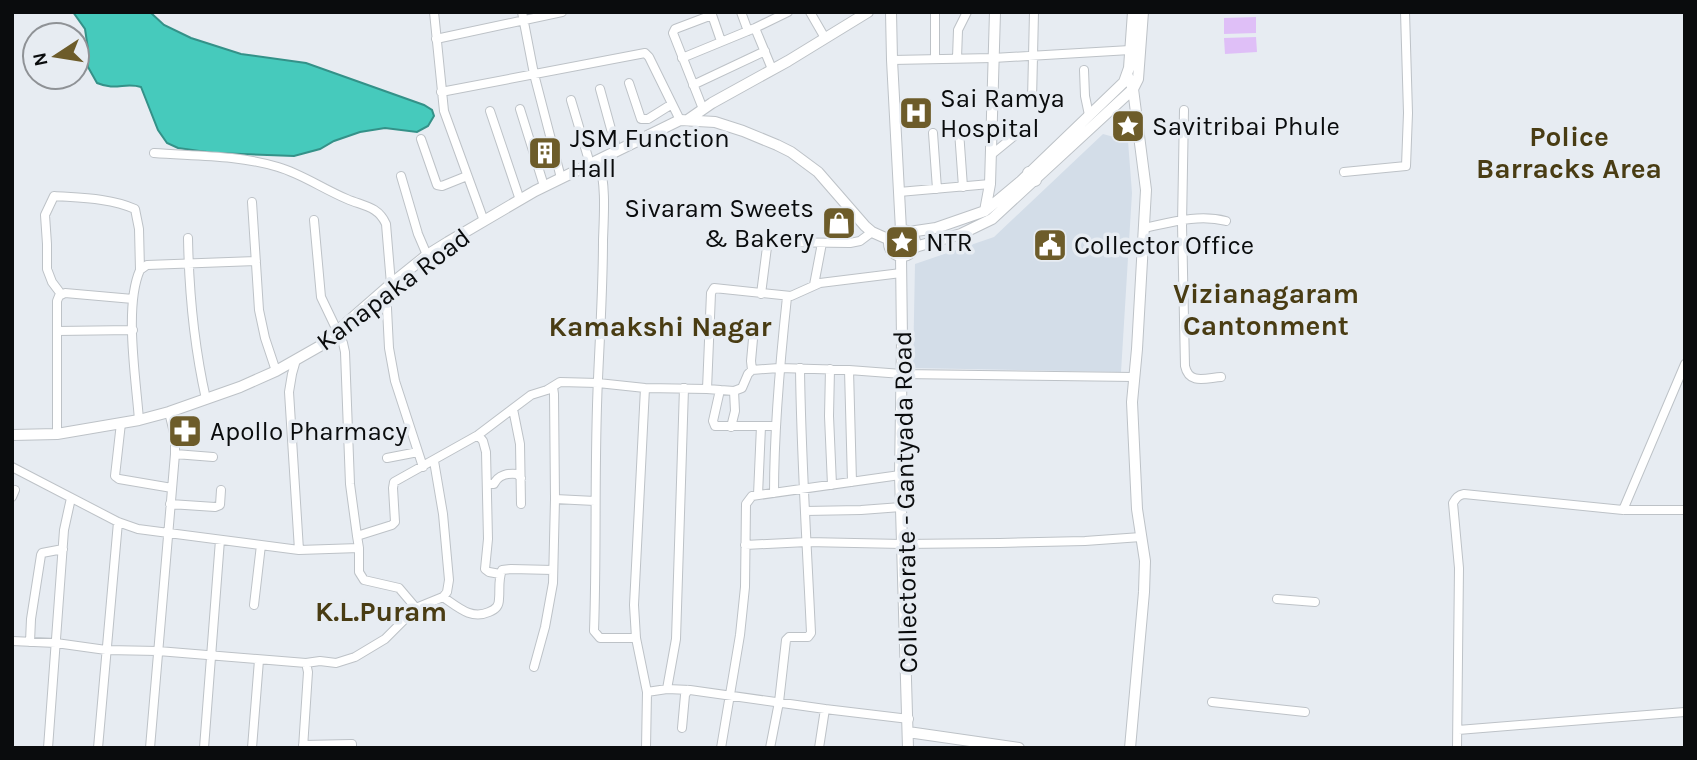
<svg xmlns="http://www.w3.org/2000/svg" width="1697" height="760" font-family="Karla,sans-serif">
  <rect width="100%" height="100%" fill="#e7ecf2"/>
  <path fill="#d3dde8" d="M1103 134 1128 141 1132 193 1121 372 913 368 915 264 994 237Z"/>
  <path fill="#dfbff7" d="M1256 17V33L1224 34V18Z
    M1256 37 1257 52 1225 54 1224 38Z"/>
  <path fill="#46cabc" stroke="#349188" stroke-width="2" d="M73 12H150L164 25 191 38 241 54 306 63 424 105 432 110 434 116 428 126 417 132 385 128 360 132 334 141 320 149 294 156 214 153 178 148 167 143 158 130 141 87C125 82 116 91 97 83L88 67V49L85 29Z"/>
  <g fill="none" stroke-linecap="round" stroke-linejoin="round">
    <g stroke="#bdc2c7" stroke-width="10">
      <path id="minor" d="M434 12 444 111 484 221
        M522 12 534 74 561 178
        M711 12 721 41
        M741 12 748 31
        M810 12 825 38
        M935 12V59
        M755 28 772 69
        M436 39 562 12
        M682 58 755 28 788 12
        M957 58 958 30 967 12
        M892 60 993 58 1130 50
        M1084 70 1085 96 1089 115
        M629 83 641 119H648L672 104
        M693 85 765 51
        M600 89 617 151
        M441 92 645 53 649 57 680 120
        M571 100 590 164
        M1032 100 1034 12
        M520 109 544 186
        M703 109 673 33 675 29 712 15
        M1184 110 1182 224 1185 366C1189 385 1206 378 1221 377
        M490 111 520 200
        M959 131 963 187
        M933 133 937 189
        M421 139 437 185 442 186 467 176
        M154 153C195 156 239 155 278 167 302 174 323 189 347 199 363 206 378 206 386 224L391 284
        M991 155 1019 132
        M599 160C606 186 604 213 603 240 603 286 600 333 598 379 594 463 597 547 594 631L600 638H636
        M1344 172 1406 166 1408 113 1405 12
        M401 176 418 234 427 255
        M899 192 990 184
        M252 202 259 310 265 338 276 371
        M314 220 321 297 343 343 345 352 350 484 357 536
        M1144 228C1172 222 1199 214 1226 221
        M188 238C189 292 194 346 206 399
        M814 285 822 243
        M386 289 389 348 395 381 423 467
        M61 294 52 282 47 269V244L45 215 54 196C81 198 110 198 135 209L139 229 140 270
        M761 294 767 247 771 242 850 243 860 241 872 232
        M57 331 133 330
        M296 360 292 374 289 392 299 550
        M830 369 829 416 832 485
        M752 370 751 361 754 328
        M849 370 852 482
        M645 388 634 605 636 638 647 692 646 748
        M707 389 711 293 714 288 791 296 820 283 901 273
        M720 390 713 421 715 426H776
        M513 409 520 444 521 504
        M139 420C136 379 124 306 140 270L147 265 256 261
        M121 423 115 476 119 479 172 488
        M731 427 735 411 734 391
        M57 434V301L59 296 65 293 133 299
        M478 435 483 441 486 452 488 539 485 569 489 572 500 574
        M175 454 213 457
        M387 458 418 452
        M12 467 118 522 138 529 299 550 359 548 357 536 392 525 395 522 393 488 394 482 478 435 531 395 547 390 560 382 598 383 645 388 707 389 734 391 742 388 748 374 752 370 779 368 849 370 902 374 1134 377
        M487 484H494C498 475 508 473 517 474L521 478
        M774 493C774 427 780 362 787 297
        M758 495 761 426
        M12 497 15 490
        M555 499 595 501
        M170 504 215 507 220 505 221 490
        M1623 510 1685 364
        M805 511 861 510 901 507
        M745 545 807 542 902 544 1000 543 1085 541 1141 537
        M359 548V572L364 580 399 588 416 608
        M443 597C458 607 471 620 489 612 496 609 499 606 499 599 500 589 498 580 502 570L511 569 553 570
        M1277 599 1315 602
        M254 605 261 545
        M12 641 56 643 106 650 158 651 306 663 320 661 336 663 355 657 385 639 416 608 443 597 447 592 449 580 443 514 434 461
        M30 642 31 619 41 555 42 553 63 549
        M534 667 545 627 553 583 555 499 554 394 553 387
        M667 689 676 639 684 388
        M647 692 667 689 690 690 825 709 909 719
        M1212 702 1305 712
        M682 728 685 695 688 690
        M1458 730 1685 712
        M303 745 352 744V748
        M48 748 64 530 71 498
        M98 748 118 522
        M150 748 175 454V437L169 412
        M204 748 220 540
        M252 748 259 660
        M303 748 308 672 306 663
        M721 748 740 635 745 587 746 504 752 496 900 475
        M770 748 779 702 786 640 789 637H808L811 633C807 545 801 457 800 368
        M819 748 825 709
        M1457 748 1459 568 1453 503C1456 498 1458 495 1464 494L1623 510H1685"/>
    </g>
    <g stroke="#bdc2c7" stroke-width="12">
      <path id="tertiary" d="M891 12 892 60 901 230
        M1127 74 1133 89 1146 190 1137 349 1132 402 1137 509 1145 561 1144 592 1130 748
        M689 119 712 103 788 61 868 12
        M985 211 990 184 995 12
        M889 243a13 13 0 1 1 26 0a13 13 0 1 1-26 0Z
        M909 232 936 228 985 211 1021 181 1124 82 1129 68 1133 12
        M915 247 961 234 992 219 1133 89 1138 79 1143 12
        M901 256 902 341 900 475 908 748
        M12 435 57 434 139 420 169 412 240 387 276 371 320 346 391 284 427 255 448 242 535 191 680 120 715 122 743 131 777 145 791 152 818 172 865 226 872 232 890 240
        M908 732 1019 748"/>
    </g>
    <g stroke="#bdc2c7" stroke-width="14">
      <path id="primary" d="M1029 173 1035 180"/>
    </g>
    <use href="#minor" stroke="#fff" stroke-width="8"/>
    <use href="#tertiary" stroke="#fff" stroke-width="10"/>
    <use href="#primary" stroke="#fff" stroke-width="12"/>
  </g>
  <defs>
    <g id="hospital-square" transform="scale(1.75)"><rect x="-9" y="-9" width="18" height="18" rx="4" fill="#6d5c2a" stroke="#e7ecf2"/><path d="M-5-5h3v3.5h4V-5h3V5h-3V1.5h-4V5h-3Z" fill="#fff"/></g>
    <g id="sight-square" transform="scale(1.75)"><rect x="-9" y="-9" width="18" height="18" rx="4" fill="#6d5c2a" stroke="#e7ecf2"/><path d="M0-6L1.8-2.2L6-1.7L2.9 1.2L3.7 5.4L0 3.3L-3.7 5.4L-2.9 1.2L-6-1.7L-1.8-2.2Z" fill="#fff"/></g>
    <g id="building-square" transform="scale(1.75)"><rect x="-9" y="-9" width="18" height="18" rx="4" fill="#6d5c2a" stroke="#e7ecf2"/><path d="M-4-6H4V6H1V3H-1V6H-4ZM-2.5-4.3h1.7v1.8h-1.7ZM.8-4.3h1.7v1.8H.8ZM-2.5-1h1.7V.8h-1.7ZM.8-1h1.7V.8H.8Z" fill="#fff"/></g>
    <g id="shop-square" transform="scale(1.75)"><rect x="-9" y="-9" width="18" height="18" rx="4" fill="#6d5c2a" stroke="#e7ecf2"/><path d="M-5-2.5h2.3a2.7 3.5 0 0 1 5.4 0H5L5.5 6h-11ZM-1.5-2.5h3a1.5 2.3 0 0 0-3 0Z" fill="#fff"/></g>
    <g id="civic-square" transform="scale(1.75)"><rect x="-9" y="-9" width="18" height="18" rx="4" fill="#6d5c2a" stroke="#e7ecf2"/><path d="M-.6-6.5H3V-4.5H.6V-3L4-1V1h2V6H-6V1h2V-1L-.6-3ZM-1.2 2.5V6h2.4V2.5Z" fill="#fff"/></g>
    <g id="pharmacy-square" transform="scale(1.75)"><rect x="-9" y="-9" width="18" height="18" rx="4" fill="#6d5c2a" stroke="#e7ecf2"/><path d="M-2-6h4v4h4v4h-4v4h-4v-4h-4v-4h4Z" fill="#fff"/></g>
  </defs>
  <g fill-rule="evenodd">
    <use href="#hospital-square" x="916" y="113"/>
    <use href="#sight-square" x="1128" y="126"/>
    <use href="#building-square" x="545" y="153"/>
    <use href="#shop-square" x="839" y="223"/>
    <use href="#sight-square" x="902" y="242"/>
    <use href="#civic-square" x="1050" y="245"/>
    <use href="#pharmacy-square" x="185" y="431"/>
  </g>
  <g text-anchor="middle" stroke-width="7" stroke-linejoin="round" paint-order="stroke">
    <g font-size="26" fill="#0a0c0d" stroke="#e7ecf2" text-anchor="start">
      <text x="940" y="107">Sai Ramya<tspan x="940" dy="30">Hospital</tspan></text>
      <text x="1152" y="135">Savitribai Phule</text>
      <text x="570" y="147">JSM Function<tspan x="570" dy="30">Hall</tspan></text>
      <text x="814" y="217" text-anchor="end">Sivaram Sweets<tspan x="814" dy="30">&amp; Bakery</tspan></text>
      <text x="926" y="251">NTR</text>
      <text x="1074" y="254">Collector Office</text>
      <text x="210" y="440">Apollo Pharmacy</text>
    </g>
    <g font-size="26" fill="#0a0c0d" stroke="#e7ecf2">
      <text transform="translate(393 289) rotate(-37)" y="9">Kanapaka Road</text>
      <text transform="translate(905 502) rotate(-91)" y="9">Collectorate - Gantyada Road</text>
    </g>
    <g font-size="28" font-weight="bold" fill="#493c13" stroke="#e7ecf2">
      <text x="1569" y="146">Police<tspan x="1569" dy="32">Barracks Area</tspan></text>
      <text x="1266" y="303">Vizianagaram<tspan x="1266" dy="32">Cantonment</tspan></text>
      <text x="660" y="336">Kamakshi Nagar</text>
      <text x="381" y="621">K.L.Puram</text>
    </g>
  </g>
  <rect width="1697" height="760" fill="none" stroke="#0a0c0d" stroke-width="28"/>
  <g transform="translate(56 56) rotate(258)"><circle r="33" fill="#e7ecf2" stroke="#8f9296" stroke-width="2"/>
  <path d="M0-5L12 26L0 18L-12 26Z" fill="#6d5c2a"/>
  <text y="-10" font-size="19" font-weight="bold" text-anchor="middle" fill="#0a0c0d">N</text>
  </g>
</svg>
